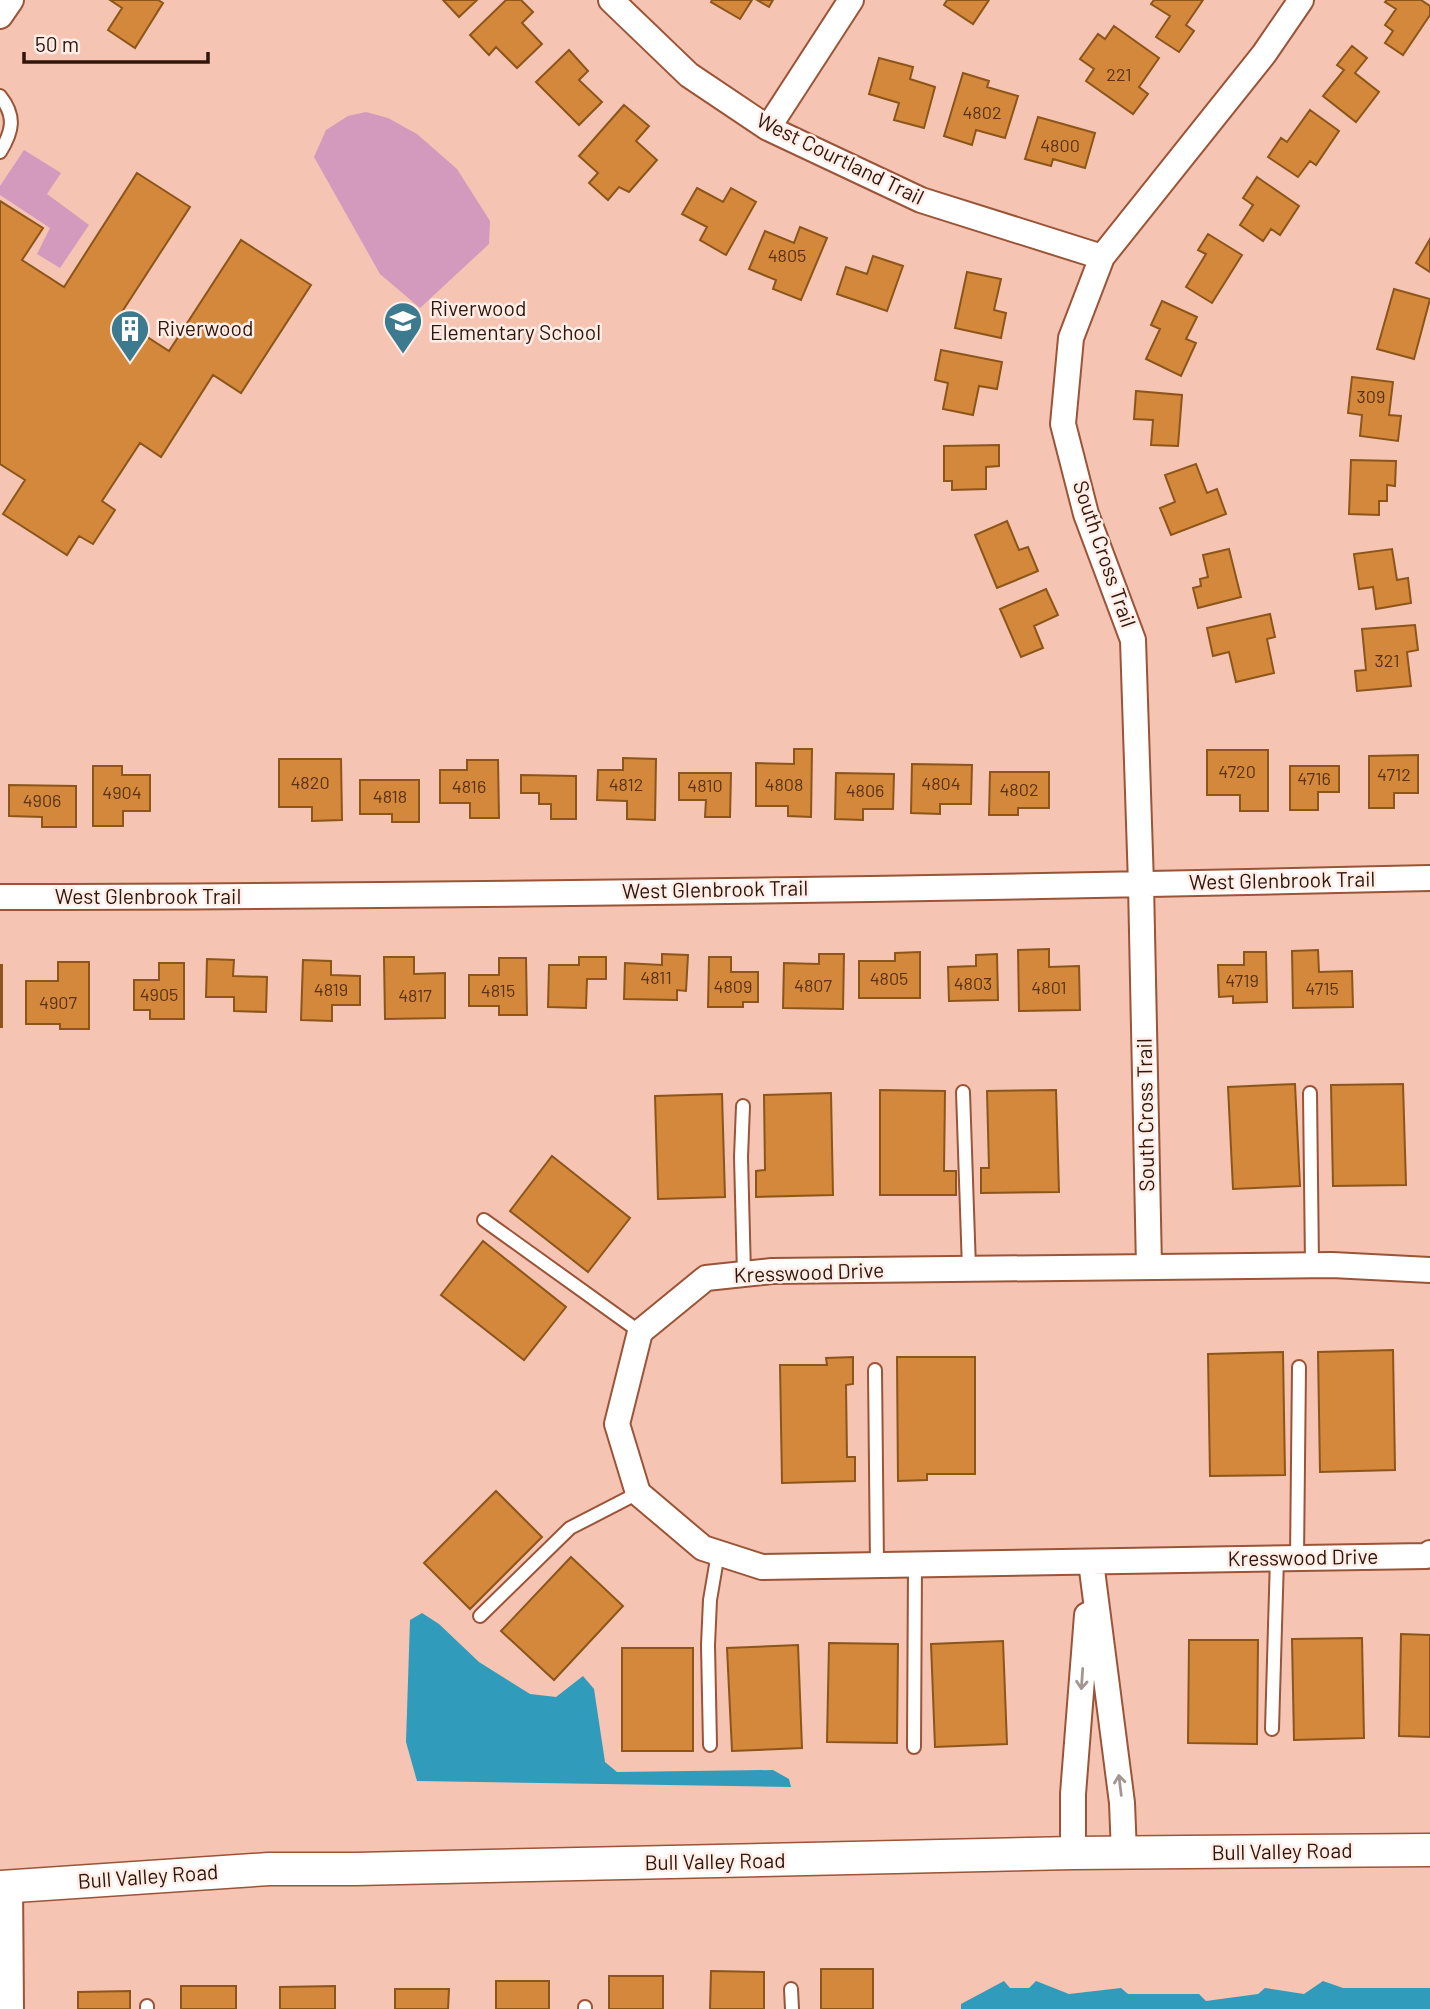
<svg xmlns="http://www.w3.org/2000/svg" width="1430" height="2009" font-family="Barlow,sans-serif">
  <rect width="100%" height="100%" fill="#f5c4b2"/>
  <path fill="#d39abd" d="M366 112 388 118 417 134 457 169 490 221 489 244 420 308 380 274 314 157 326 130 348 116Z
    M24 150 61 173 47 194 89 225 60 268 37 254 50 228 0 195V186Z"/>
  <path fill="#309bba" d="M422 1613 439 1624 479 1662 530 1694 556 1697 583 1676 594 1689 605 1762 617 1772 773 1770 789 1779 791 1787 417 1781 406 1742 410 1620Z
    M1004 1981 1010 1988H1029L1036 1981 1069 1994 1121 1988 1128 1994H1199L1206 2001 1258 1994 1265 1988 1304 1994 1323 1981 1343 1988H1430V2009H961V2004Z"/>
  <path fill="#d4883b" stroke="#8c551a" stroke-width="2" d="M110 0H158L163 3 135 48 108 30 122 8Z
    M443 0H477L459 17Z
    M506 0H521L533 12 522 23 542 44 517 68 496 47 489 55 470 35Z
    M712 0H752L740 19 711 2Z
    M757 0H773L769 7Z
    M947 0H989L973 24 944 5Z
    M1154 0H1203L1186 25 1194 31 1179 52 1156 37 1170 16 1151 4Z
    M1387 0H1421L1430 6V15L1403 55 1385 43 1393 31 1385 25 1396 9 1385 2Z
    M1114 26 1159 58 1139 87 1148 94 1133 114 1086 81 1094 69 1080 59 1098 34 1105 39Z
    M1352 46 1367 58 1355 73 1379 92 1356 122 1323 96 1344 70 1337 65Z
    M569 50 588 71 579 80 602 102 579 125 536 82Z
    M879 58 913 67 910 79 935 87 924 128 894 120 899 103 869 94Z
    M963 73 989 81 987 87 1018 96 1005 138 976 130 972 145 944 136Z
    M624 105 649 126 636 141 657 160 629 192 619 187 608 200 589 183 598 173 579 156Z
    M1310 110 1339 131 1316 165 1310 161 1298 177 1268 157 1281 138 1287 142Z
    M1038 117 1095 133 1085 168 1053 159 1051 166 1025 159Z
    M137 173 190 207 118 318 169 351 241 240 311 285 241 393 213 375 161 457 140 443 102 501 115 510 93 544 79 536 67 555 3 514 25 480 0 464V201L43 228 22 260 64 287Z
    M1257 177 1299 206 1280 235 1271 229 1263 241 1240 225 1253 205 1243 198Z
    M697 188 723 202 731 188 756 202 726 255 700 240 707 227 682 214Z
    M800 227 827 238 801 300 773 289 776 280 749 269 765 231 794 243Z
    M1208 234 1242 255 1212 303 1186 287 1206 254 1198 250Z
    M1430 239V272L1416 263Z
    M873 256 903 266 887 311 837 294 846 267 867 274Z
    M967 272 1001 279 994 310 1006 313 1001 338 955 328Z
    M1394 289 1430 299 1414 359 1377 349Z
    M1162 301 1197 317 1186 339 1196 343 1181 376 1146 359 1160 329 1151 325Z
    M941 350 1002 362 997 389 979 386 973 415 943 409 948 383 935 380Z
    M1352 377 1393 382 1389 415 1401 416 1398 441 1360 436 1362 415 1348 413Z
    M1136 391 1182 395 1178 446 1151 445 1153 420 1134 419Z
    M999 445V466L986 467V489L952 490V481H944V446Z
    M1351 460 1396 461 1395 486 1387 485V501H1379V515L1349 514Z
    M1196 464 1207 493 1217 489 1226 514 1171 535 1160 508 1175 502 1165 475Z
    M1007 521 1019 550 1028 547 1038 571 997 588 975 535Z
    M1229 549 1241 597 1198 608 1193 588 1201 586 1200 579 1208 577 1203 555Z
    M1392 549 1397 580 1408 578 1411 603 1376 609 1373 587 1359 589 1354 554Z
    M1046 589 1058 615 1034 626 1043 648 1021 657 1000 609Z
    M1270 614 1275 637 1267 639 1274 673 1236 682 1229 652 1213 656 1207 628Z
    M1415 625 1418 650 1407 652 1411 686 1357 691 1355 671 1366 670 1362 629Z
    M794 749H812L811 817 788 816V806H756V763L794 764Z
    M1207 750H1268V811H1240V795H1207Z
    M1418 755V793H1394V808H1369V756Z
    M623 758 656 759 655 820 627 819V801L597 800 598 770H623Z
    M279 759H341L342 820 312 821V807H279Z
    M467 760H498L499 818H470V803H440V770H467Z
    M912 764 972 765 971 804H940V814L911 813Z
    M93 766H122V775H150V811H123V826H93Z
    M1290 766H1339V792H1318V810H1290Z
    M990 772H1049V808H1018V815H989Z
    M679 773H731L730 817H705L706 800H679Z
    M836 773 894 774 893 809H863V820L835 819Z
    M521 775 576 776V819H551V804H539V793H521Z
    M360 780H419V822H392V814H360Z
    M9 785 76 786V827H42V817L9 816Z
    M1049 949V967L1079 966 1080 1010 1019 1011 1018 950Z
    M1318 950 1319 972 1352 971 1353 1007 1293 1008 1292 951Z
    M920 952V998H859V961H895V953Z
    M1244 952H1266L1267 1002 1233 1003V996L1219 997 1218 965H1244Z
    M662 954 688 955 686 991 677 990V1000L624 999 625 963 662 965Z
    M819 954H844L843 1009 783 1008 784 963 819 964Z
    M997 954 998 1000 949 1001 948 967 976 966V955Z
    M384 957H414V974L445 973V1018L385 1019Z
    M579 957H606V979H587L586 1008 548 1007 549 965H579Z
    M709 957H731V972H758V1002H743V1007H708Z
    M499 958H526L527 1015H499V1006H469V975H499Z
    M207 959 234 960 233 976 267 977 266 1012 234 1011V997H206Z
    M303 960 331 961V975L360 976V1005H332V1021L301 1020Z
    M58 962H89V1029H60V1024H26V981H58Z
    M159 963H184V1019H150V1010H134V980H159Z
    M0 965H2V1027H0Z
    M1295 1084 1300 1186 1233 1189 1228 1087Z
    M1403 1084 1406 1185 1333 1186 1331 1085Z
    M880 1090 945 1091 944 1171H956V1195H880Z
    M1056 1090 1059 1192 981 1193V1168H989L987 1091Z
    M831 1093 833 1195 756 1197V1171L765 1170 764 1095Z
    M722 1094 725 1197 658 1199 655 1096Z
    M552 1156 630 1218 588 1272 510 1211Z
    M483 1241 566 1307 524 1360 441 1295Z
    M1393 1350 1395 1470 1320 1472 1318 1352Z
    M1283 1352 1285 1475 1210 1476 1208 1354Z
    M853 1357V1384L846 1385 847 1457H855V1481L782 1483 780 1365H827L826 1358Z
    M897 1357H975V1474H927V1480L898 1481Z
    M496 1491 542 1537 470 1609 424 1563Z
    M571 1557 623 1606 554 1680 501 1631Z
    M1401 1634 1430 1635V1737L1399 1736Z
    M1362 1638 1364 1738 1294 1740 1292 1639Z
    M1189 1640H1258L1257 1744 1188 1743Z
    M1003 1641 1007 1744 935 1747 931 1644Z
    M829 1643 898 1644 897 1743 827 1742Z
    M798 1645 802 1748 732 1751 727 1648Z
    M622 1648H693V1751H622Z
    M821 1969H873V2009H821Z
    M711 1971 764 1972V2009H710Z
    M609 1976H663V2009H609Z
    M496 1981H549V2009H496Z
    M181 1986H236V2009H181Z
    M335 1986V2009H280V1987Z
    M395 1989H449L448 2009H395Z
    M130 1991V2009H78V1992Z"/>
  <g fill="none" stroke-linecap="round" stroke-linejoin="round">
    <g stroke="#9a5437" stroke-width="16">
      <path id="service" d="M0 96C16 116 13 131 0 152
        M963 1092 969 1269
        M1310 1093 1312 1265
        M743 1106 741 1157 744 1274
        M484 1220 640 1332
        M875 1370 877 1565
        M1297 1558 1299 1367
        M480 1616 570 1528 638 1493
        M1272 1729 1277 1558
        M710 1745 708 1645 710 1600 718 1553
        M914 1747 915 1565
        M791 1989 792 2009
        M147 2006V2009
        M585 2007V2009"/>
    </g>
    <g stroke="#9a5437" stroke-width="28">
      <path id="minor" d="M611 0 689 75 768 128 921 200 1102 257
        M0 16 11 0
        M768 128 851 0
        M0 897C477 896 953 889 1430 878
        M1149 1267 1141 884 1133 640 1086 514 1063 424 1071 338 1102 257 1264 54 1301 0
        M1430 1270 1332 1265 772 1271 706 1278 640 1332 617 1424 638 1493 703 1548 762 1567 1426 1556 1430 1553
        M1091 1562 1122 1803 1124 1853
        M1073 1853V1794L1087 1615
        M10 1885 11 2009"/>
    </g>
    <g stroke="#9a5437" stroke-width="35">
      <path id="tertiary" d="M0 1887 269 1869H356L1073 1853 1430 1850"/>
    </g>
    <use href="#service" stroke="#fff" stroke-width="12"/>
    <use href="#minor" stroke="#fff" stroke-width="24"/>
    <use href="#tertiary" stroke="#fff" stroke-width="32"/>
  </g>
  <defs><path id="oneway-shaft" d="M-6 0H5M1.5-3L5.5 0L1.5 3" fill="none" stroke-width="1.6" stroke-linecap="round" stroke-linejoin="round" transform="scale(1.75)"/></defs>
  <g stroke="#a39691">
    <use href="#oneway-shaft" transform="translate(1082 1679) rotate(94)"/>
    <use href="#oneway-shaft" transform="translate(1120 1785) rotate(-97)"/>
  </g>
  <defs>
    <g id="school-pin" transform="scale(2.0125)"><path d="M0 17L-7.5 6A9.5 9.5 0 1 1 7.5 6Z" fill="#3b7a8f" stroke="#ffeee7"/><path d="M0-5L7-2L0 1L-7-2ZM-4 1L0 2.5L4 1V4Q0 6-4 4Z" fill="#fff"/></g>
    <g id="building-pin" transform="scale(2.0125)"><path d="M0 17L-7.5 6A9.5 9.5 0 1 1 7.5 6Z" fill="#3b7a8f" stroke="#ffeee7"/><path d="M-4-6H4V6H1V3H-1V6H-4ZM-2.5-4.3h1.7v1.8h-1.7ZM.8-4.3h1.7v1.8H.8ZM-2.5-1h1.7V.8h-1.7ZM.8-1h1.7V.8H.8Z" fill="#fff"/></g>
  </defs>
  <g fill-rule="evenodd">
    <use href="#school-pin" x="403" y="321"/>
    <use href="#building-pin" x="130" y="329"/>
  </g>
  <g text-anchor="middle" stroke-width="5" stroke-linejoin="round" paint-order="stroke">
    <g font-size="18" fill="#5a3216">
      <text x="1119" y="81">221</text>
      <text x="982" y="119">4802</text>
      <text x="1060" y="152">4800</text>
      <text x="787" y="262">4805</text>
      <text x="1371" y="403">309</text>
      <text x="1387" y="667">321</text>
      <text x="1237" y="778">4720</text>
      <text x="1394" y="781">4712</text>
      <text x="1314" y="785">4716</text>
      <text x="310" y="789">4820</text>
      <text x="941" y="790">4804</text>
      <text x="626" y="791">4812</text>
      <text x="784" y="791">4808</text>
      <text x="705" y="792">4810</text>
      <text x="469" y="793">4816</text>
      <text x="1019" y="796">4802</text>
      <text x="865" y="797">4806</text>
      <text x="122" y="799">4904</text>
      <text x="390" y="803">4818</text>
      <text x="42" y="807">4906</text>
      <text x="656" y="984">4811</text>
      <text x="889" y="985">4805</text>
      <text x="1242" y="987">4719</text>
      <text x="973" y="990">4803</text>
      <text x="813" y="992">4807</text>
      <text x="733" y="993">4809</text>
      <text x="1049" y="994">4801</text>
      <text x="1322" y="995">4715</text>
      <text x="331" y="996">4819</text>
      <text x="498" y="997">4815</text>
      <text x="159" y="1001">4905</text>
      <text x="415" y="1002">4817</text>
      <text x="58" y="1009">4907</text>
    </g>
    <g font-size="21" fill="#32150a" stroke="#ffeee7">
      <text transform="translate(840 159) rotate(26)" y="7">West Courtland Trail</text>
      <text transform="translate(1104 554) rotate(71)" y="7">South Cross Trail</text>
      <text transform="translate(1282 881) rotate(-1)" y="7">West Glenbrook Trail</text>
      <text transform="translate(715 890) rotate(-1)" y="7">West Glenbrook Trail</text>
      <text x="148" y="904">West Glenbrook Trail</text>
      <text transform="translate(1146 1115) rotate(-91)" y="7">South Cross Trail</text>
      <text transform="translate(809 1273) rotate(-2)" y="7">Kresswood Drive</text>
      <text transform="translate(1303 1558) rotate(-1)" y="7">Kresswood Drive</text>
      <text transform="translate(1282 1852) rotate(-1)" y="7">Bull Valley Road</text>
      <text transform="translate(715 1862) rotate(-1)" y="7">Bull Valley Road</text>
      <text transform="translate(148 1877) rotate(-4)" y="7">Bull Valley Road</text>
    </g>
    <g font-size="21" fill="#32150a" stroke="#ffeee7" text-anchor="start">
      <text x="430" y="316">Riverwood<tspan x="430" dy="24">Elementary School</tspan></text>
      <text x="157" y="336">Riverwood</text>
    </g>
  </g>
  <path d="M24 52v10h184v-10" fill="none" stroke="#32150a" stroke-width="3.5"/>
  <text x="35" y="52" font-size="21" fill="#32150a" stroke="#ffeee7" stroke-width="5" paint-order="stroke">50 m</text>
</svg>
